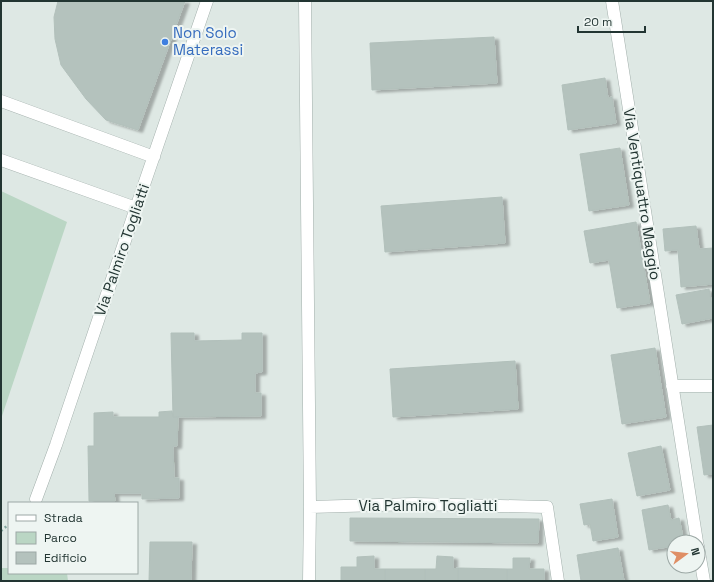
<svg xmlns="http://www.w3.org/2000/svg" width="714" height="582" font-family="'Space Grotesk',sans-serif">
  <defs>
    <filter id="shadow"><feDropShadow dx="4.5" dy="2.5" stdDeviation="1" flood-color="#0004"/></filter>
  </defs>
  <rect width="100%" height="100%" fill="#dee8e4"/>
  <path fill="#bad6c4" d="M1 191 67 222 1 419Z
    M1 568H9V573H67L68 581H1Z"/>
  <path fill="#b4c2bd" stroke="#b2c0bb" filter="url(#shadow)" d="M58 1H185L138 130 106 120 86 99 61 65 55 39 54 17Z
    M494 37 497 83 372 90 370 43Z
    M605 78 608 98 612 97 616 123 568 130 562 85Z
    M620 148 629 205 589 211 580 154Z
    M502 197 505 243 385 252 381 206Z
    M636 222 650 303 617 308 609 260 590 263 584 231Z
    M696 226 699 249 713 248V284L681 287 678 250 665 251 663 229Z
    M709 289 713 310V318L682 324 676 295Z
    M171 333H194V341L242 340V333H262V372L255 373V393H261V416L173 417Z
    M655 348 666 417 622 424 611 355Z
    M515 361 518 409 393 417 390 369Z
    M172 411 173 417H178L177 446H173L174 478H179V498L142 499V493H114L115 501H89L88 446H94V413L113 412V417H159V412Z
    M713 425V474L704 475 697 427Z
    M661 446 670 490 637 496 628 453Z
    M612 499 618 537 593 541 590 524 584 525 580 504Z
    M668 505 671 520 679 518 684 542H674V546L649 550 642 510Z
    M350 518 539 519 538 543 350 541Z
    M150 542H192L191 581H149Z
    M618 548 624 581H581L577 555Z
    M374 556V569H385V581H341V567H357V557Z
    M437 556 453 557V569L458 568V581H425V569H436Z
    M513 558H530L529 569H544V581H507V569H513Z
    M458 568 507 569V581H458Z
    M385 569H425V581H385Z"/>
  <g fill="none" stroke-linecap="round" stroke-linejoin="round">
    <g stroke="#a2afab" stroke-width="13">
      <path id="minor" d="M305 1 310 507 309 581
        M612 1 697 542
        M1 101 154 157
        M1 160 136 208
        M672 386H713
        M36 499 56 445 136 208 207 1
        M310 507 414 504 547 507 558 581
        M698 546 704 581"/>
    </g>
    <path stroke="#83a79f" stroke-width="2.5" stroke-dasharray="2 3" stroke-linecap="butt" d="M1 531 9 524"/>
    <use href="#minor" stroke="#fff" stroke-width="12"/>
  </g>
  <circle fill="#3f7fe0" stroke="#eef5f2" stroke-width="1.5" cx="165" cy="42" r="4"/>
  <g text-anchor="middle" stroke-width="4" stroke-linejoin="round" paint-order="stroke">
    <g font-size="15" fill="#366cbe" stroke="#eef5f2" text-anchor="start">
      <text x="173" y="38">Non Solo<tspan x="173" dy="17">Materassi</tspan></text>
    </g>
    <g font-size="15" fill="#223532" stroke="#eef5f2">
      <text transform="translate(642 194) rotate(81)" y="5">Via Ventiquattro Maggio</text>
      <text transform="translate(122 250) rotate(-71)" y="5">Via Palmiro Togliatti</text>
      <text x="428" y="511">Via Palmiro Togliatti</text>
    </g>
  </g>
  <rect width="714" height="582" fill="none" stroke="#223532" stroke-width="4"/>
  <rect x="8" y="502" width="130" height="72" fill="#eef5f2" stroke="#9ca8a5"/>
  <rect x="16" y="515" width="20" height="6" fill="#ffffff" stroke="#9ca8a5"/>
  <text x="44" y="522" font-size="12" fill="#223532">Strada</text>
  <rect x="16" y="532" width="20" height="12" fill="#bad6c4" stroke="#9ca8a5"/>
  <text x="44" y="542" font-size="12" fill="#223532">Parco</text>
  <rect x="16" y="552" width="20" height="12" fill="#b4c2bd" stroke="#9ca8a5"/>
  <text x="44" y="562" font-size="12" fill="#223532">Edificio</text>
  <g transform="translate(686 554) rotate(75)"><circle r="19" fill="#eef5f2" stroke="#9ca8a5"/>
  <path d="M0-3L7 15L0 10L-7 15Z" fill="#df8e65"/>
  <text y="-6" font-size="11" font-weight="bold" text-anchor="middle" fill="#223532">N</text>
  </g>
  <path d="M578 26v6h67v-6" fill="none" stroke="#223532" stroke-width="2"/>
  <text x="584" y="26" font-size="12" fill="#223532" stroke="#eef5f2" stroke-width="3" paint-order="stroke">20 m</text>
</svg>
